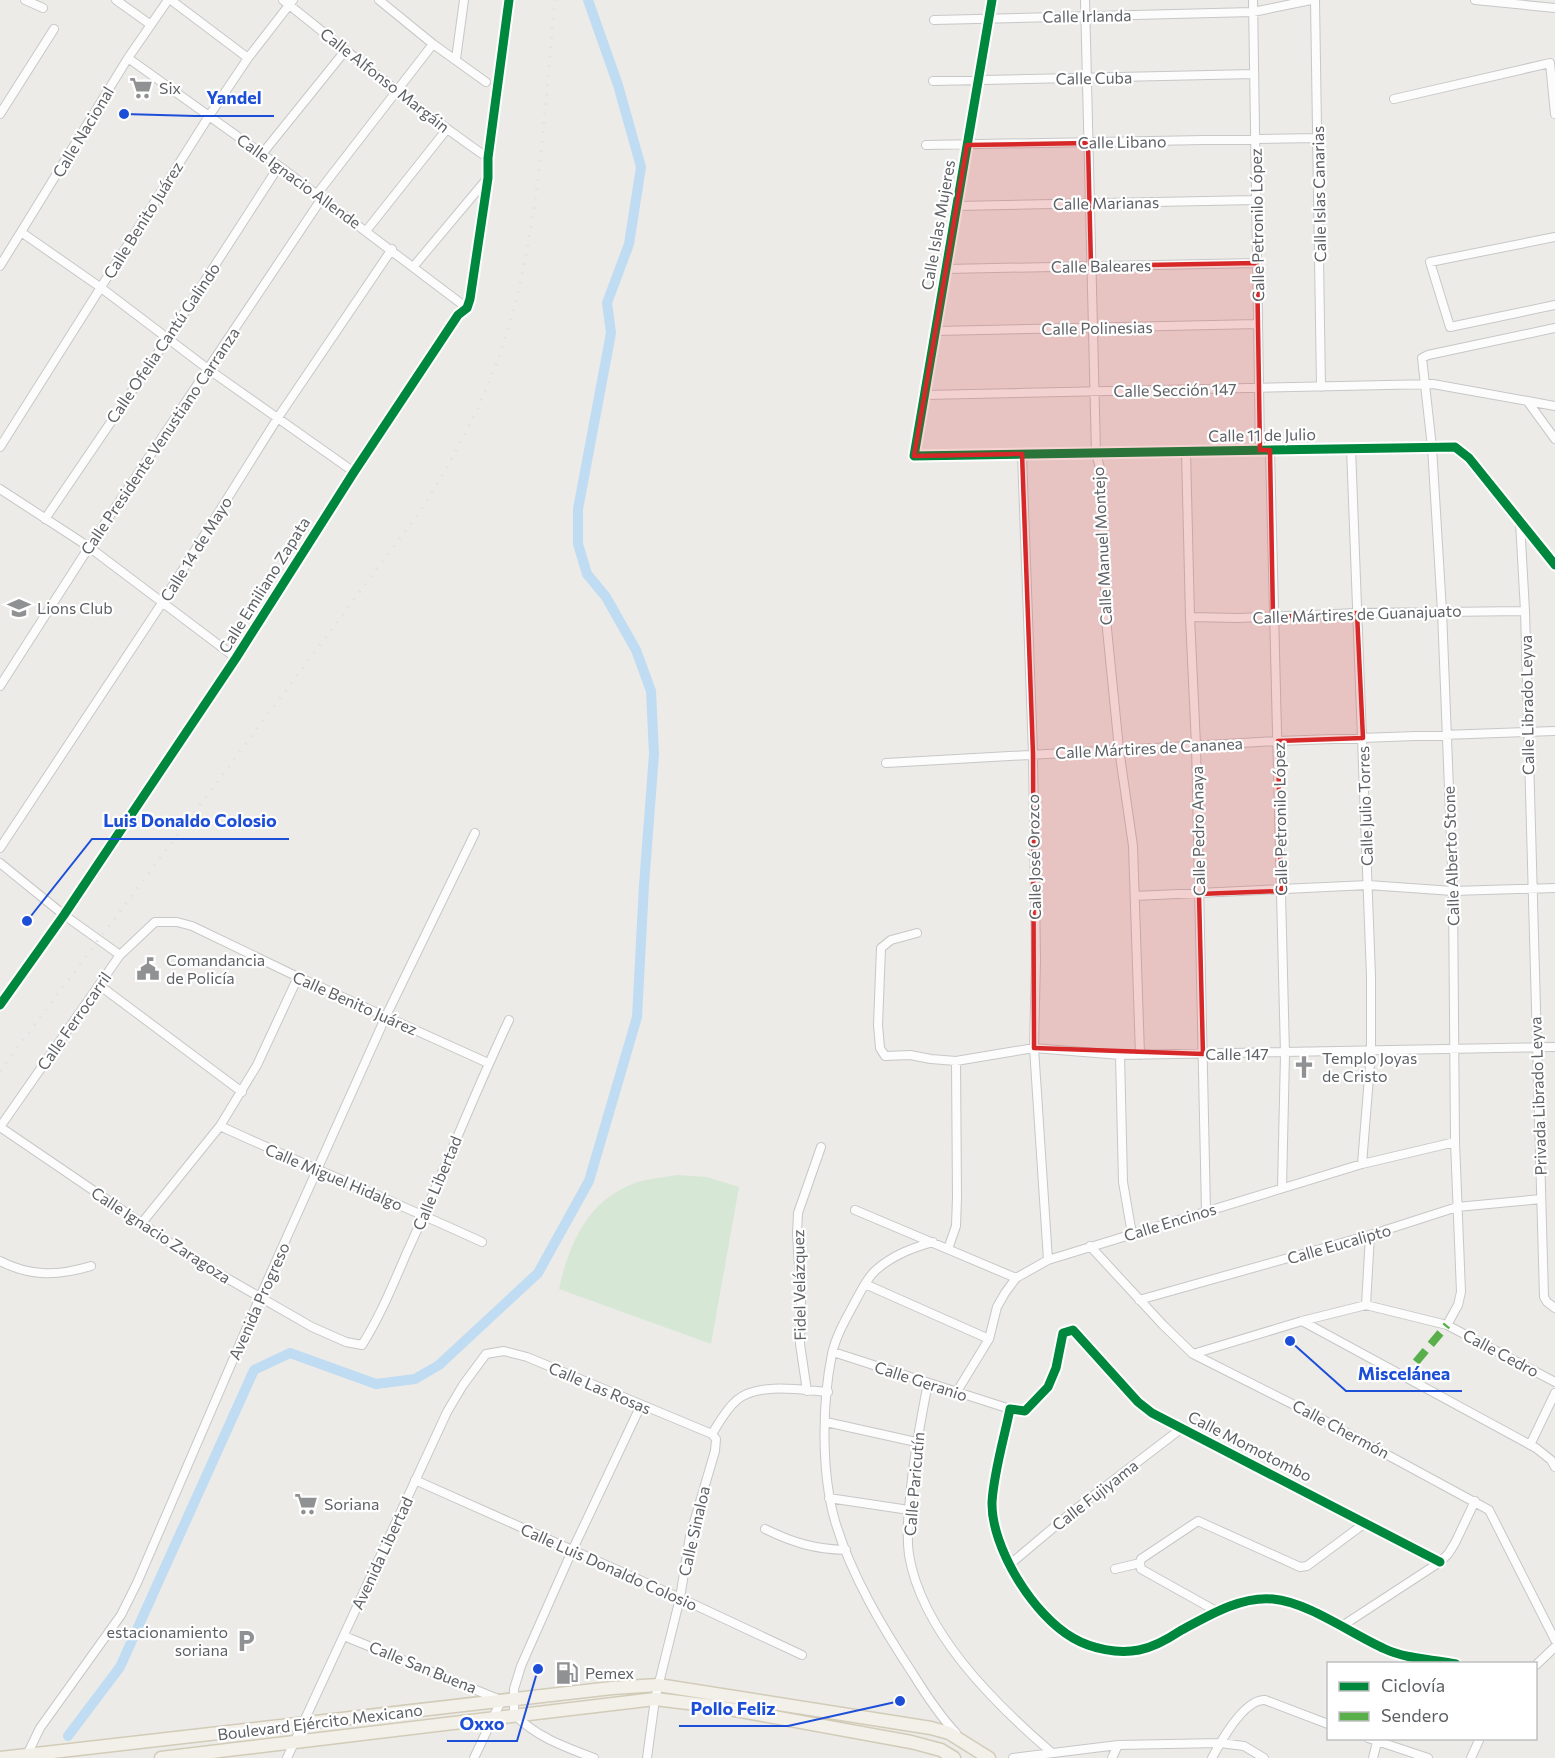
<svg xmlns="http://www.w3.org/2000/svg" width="1555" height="1758" font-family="Commissioner,sans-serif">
  <rect width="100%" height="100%" fill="#ecebe8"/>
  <path fill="#d7e7d5" d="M677 1175 707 1177 739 1187 711 1344 559 1289C570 1239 591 1194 645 1180 656 1178 667 1177 677 1175Z"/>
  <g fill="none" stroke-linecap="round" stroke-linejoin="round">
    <path stroke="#c0dcf2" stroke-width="10" d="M68 1736 120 1667 254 1370 290 1353 376 1384 415 1379 439 1365 538 1273 589 1181 637 1017 644 885 654 754 651 691 636 650 606 597 587 574 578 544V509L611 333 607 303 629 244 641 167 618 85 588 0"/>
    <g stroke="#c7c7c7" stroke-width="10">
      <path id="minor" d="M25 0 43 8
        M116 0 151 25
        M171 0 248 58
        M283 0C351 54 417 109 488 158
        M379 0 433 44 486 82
        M992 0 914 456 1455 447 1469 458 1555 565
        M1085 0 1096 453 1101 472 1106 619 1119 749 1133 846 1140 1055
        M1253 0 1260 450
        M1315 0 1321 387
        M1475 0 1555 8
        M934 20 1253 12 1311 0
        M128 58 279 166 467 308
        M456 59 464 0
        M933 81 1254 74
        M1394 99 1550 63 1555 114
        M0 114 54 29
        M926 145 1318 138
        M262 154 345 51
        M317 194 433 44
        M957 206 1256 200
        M366 231 447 129
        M21 232 100 287 208 369 354 472
        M1555 237 1430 262 1450 327 1555 305
        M0 266 128 58 168 0
        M414 266 486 180
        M946 269 1257 263
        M935 331 1258 324
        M925 395 1433 384 1555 406
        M1528 402 1555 439
        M0 447 209 116 248 58 293 0
        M1351 448 1371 976V1052L1362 1164
        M1270 450 1285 1054 1282 1188
        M1186 451 1190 617 1196 745 1206 1211
        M1022 454 1033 754 1036 960 1034 1048 1048 1260
        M0 489 89 547 236 658
        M45 519 168 338 279 166
        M1520 522 1525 611 1544 1297 1547 1302 1555 1308
        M1190 617 1238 618 1357 613 1525 611
        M0 686 89 547 322 198
        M886 763 1278 741 1555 731
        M0 848 162 603 277 419 392 249
        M0 863 64 915 120 955
        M1135 896 1368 885 1453 891 1555 888
        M917 933 891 940 881 948 878 1025 880 1048 885 1056 910 1055 931 1059 956 1061 1034 1048 1120 1055 1555 1047
        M99 985 242 1092
        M0 1005 64 915 236 658 354 472 458 315 467 308 470 299 488 178V158L509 0
        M1120 1055 1123 1182 1132 1234
        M220 1126C307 1166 395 1202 482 1242
        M0 1127 197 1261 312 1327 346 1342 362 1345C381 1315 394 1282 408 1250 443 1174 473 1096 509 1020
        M0 1127 120 955 155 922H177L192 926 298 977 488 1063
        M855 1210 1016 1278
        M141 1224 220 1126 257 1065 298 977
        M933 1242C912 1248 893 1255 876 1270 867 1278 862 1289 856 1300 847 1317 836 1335 832 1354 822 1403 821 1472 835 1521 851 1575 882 1627 913 1674 926 1695 939 1715 956 1733
        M1090 1246 1163 1325 1193 1354 1312 1414 1489 1510 1555 1640
        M948 1249 956 1226 957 1198 956 1061
        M0 1261C31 1277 58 1276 91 1266
        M865 1284 989 1339
        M1139 1300 1370 1235 1457 1207 1541 1199
        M1366 1305 1370 1235
        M1302 1321 1536 1448 1551 1460 1555 1467
        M1447 1325 1458 1305 1461 1292 1455 1142 1453 891 1442 611 1432 447 1422 358 1428 355 1555 328
        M833 1352 1010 1409
        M1193 1354 1302 1321 1366 1305 1447 1325 1555 1382
        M928 1383C921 1418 915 1452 911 1487 909 1509 906 1533 909 1555 922 1632 994 1703 1051 1752
        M807 1391 800 1344 801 1298 797 1234 798 1213 821 1147
        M956 1393 989 1339 997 1307 1005 1293 1016 1278 1048 1260 1362 1164 1455 1142
        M826 1422 916 1442
        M712 1434C719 1423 726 1409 737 1400 759 1382 802 1390 828 1392
        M1530 1445 1555 1393
        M415 1480 680 1598 802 1655
        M829 1498 909 1510
        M765 1529C794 1543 814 1549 846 1550
        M1440 1562 1152 1413 1138 1402 1073 1330 1063 1333 1056 1368 1048 1387 1025 1411 1010 1409C1004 1439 994 1471 992 1502 991 1548 1034 1616 1073 1638 1092 1649 1118 1654 1139 1650 1154 1647 1168 1639 1180 1631 1208 1616 1240 1596 1273 1599 1308 1602 1353 1635 1385 1649 1406 1659 1432 1659 1456 1664
        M1140 1563 1141 1559 1198 1521 1300 1567 1307 1566 1365 1523
        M1140 1563 1141 1569 1216 1611
        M1009 1565 1072 1512 1182 1428
        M1115 1569 1140 1563
        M1342 1626 1440 1562 1448 1554 1455 1543 1475 1501
        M344 1636 498 1699 501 1701 474 1758
        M1536 1665 1555 1647
        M1368 1738 1428 1758
        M26 1757 40 1728 121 1615 137 1583 260 1297 386 1016 475 833
        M287 1758 447 1412 463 1385 486 1354 504 1351 527 1357 712 1434
        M594 1758C565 1747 536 1737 514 1714V1689L521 1666 572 1551 641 1405
        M647 1758 655 1699 680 1598 690 1536 715 1451 716 1439 712 1434
        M1013 1758 1118 1745 1220 1743 1244 1746 1264 1758
        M1112 1758 1118 1745
        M1212 1758C1221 1741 1244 1699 1265 1700L1328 1724
        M1373 1758 1377 1742
        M1471 1758 1480 1738"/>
    </g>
    <g stroke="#d2cbb8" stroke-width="15">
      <path id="primary" d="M0 1758 612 1688 658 1685 931 1728 949 1733 989 1758
        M161 1758 655 1699 713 1706 911 1742 941 1750 954 1758"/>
    </g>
    <use href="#minor" stroke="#fcfcfc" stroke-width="8"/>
    <use href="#primary" stroke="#f2f0e9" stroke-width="12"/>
    <path stroke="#e3e2e2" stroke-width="3" stroke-dasharray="1.5 8" stroke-linecap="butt" d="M0 1071 419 513C456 455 488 395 508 329 540 223 544 109 555 0"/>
    <path stroke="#59b04a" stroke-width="8" stroke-dasharray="15 8" stroke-linecap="butt" d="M1416 1362 1447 1325"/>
    <g stroke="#fff" stroke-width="13">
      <path id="cycleway" d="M992 0 914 456 1455 447 1469 458 1555 565
        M0 1005 64 915 236 658 354 472 458 315 467 308 470 299 488 178V158L509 0
        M1440 1562 1152 1413 1138 1402 1073 1330 1063 1333 1056 1368 1048 1387 1025 1411 1010 1409C1004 1439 994 1471 992 1502 991 1548 1034 1616 1073 1638 1092 1649 1118 1654 1139 1650 1154 1647 1168 1639 1180 1631 1208 1616 1240 1596 1273 1599 1308 1602 1353 1635 1385 1649 1406 1659 1432 1659 1456 1664"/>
    </g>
    <use href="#cycleway" stroke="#00873e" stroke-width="9"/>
  </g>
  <path fill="#d62828" fill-opacity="0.2" stroke="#d62828" stroke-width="4.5" stroke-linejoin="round" d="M1088 143 1091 266 1257 263 1260 450H1270L1273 617 1357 613 1363 738 1278 741 1281 891 1199 894 1203 1054 1034 1048 1033 754 1022 454 914 456 967 145Z"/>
  <defs>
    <g id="supermarket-bare" transform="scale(1.8)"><path d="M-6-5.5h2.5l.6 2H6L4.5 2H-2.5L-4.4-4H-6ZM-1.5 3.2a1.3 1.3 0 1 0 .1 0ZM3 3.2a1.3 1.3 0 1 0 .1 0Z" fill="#909193" stroke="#fff" stroke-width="2.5" paint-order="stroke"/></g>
    <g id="school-bare" transform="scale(1.8)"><path d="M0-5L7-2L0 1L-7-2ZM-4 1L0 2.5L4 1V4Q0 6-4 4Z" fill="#909193" stroke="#fff" stroke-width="2.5" paint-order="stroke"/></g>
    <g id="civic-bare" transform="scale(1.8)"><path d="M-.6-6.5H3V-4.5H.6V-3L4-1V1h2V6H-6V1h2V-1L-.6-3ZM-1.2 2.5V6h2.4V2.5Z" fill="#909193" stroke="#fff" stroke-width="2.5" paint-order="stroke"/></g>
    <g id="church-bare" transform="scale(1.8)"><path d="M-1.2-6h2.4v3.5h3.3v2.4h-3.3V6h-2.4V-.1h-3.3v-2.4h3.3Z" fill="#909193" stroke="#fff" stroke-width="2.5" paint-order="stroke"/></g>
    <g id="parking-bare" transform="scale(1.8)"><path d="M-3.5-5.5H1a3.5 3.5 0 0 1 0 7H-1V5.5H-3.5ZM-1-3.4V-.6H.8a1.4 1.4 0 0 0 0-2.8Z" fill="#909193" stroke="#fff" stroke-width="2.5" paint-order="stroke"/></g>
    <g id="fuel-bare" transform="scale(1.8)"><path d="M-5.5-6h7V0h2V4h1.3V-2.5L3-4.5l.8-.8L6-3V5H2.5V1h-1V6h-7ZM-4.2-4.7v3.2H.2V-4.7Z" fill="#909193" stroke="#fff" stroke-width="2.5" paint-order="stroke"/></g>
  </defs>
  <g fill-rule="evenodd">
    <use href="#supermarket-bare" x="141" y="88"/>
    <use href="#school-bare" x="19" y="608"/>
    <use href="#civic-bare" x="148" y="969"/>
    <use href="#church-bare" x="1304" y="1067"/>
    <use href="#supermarket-bare" x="306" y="1504"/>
    <use href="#parking-bare" x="246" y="1641"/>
    <use href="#fuel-bare" x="567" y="1673"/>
  </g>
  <g text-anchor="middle" stroke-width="4.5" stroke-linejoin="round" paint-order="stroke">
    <g font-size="16" fill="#5e6165" stroke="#fff">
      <text transform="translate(1087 16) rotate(-1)" y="6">Calle Irlanda</text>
      <text transform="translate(1094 78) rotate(-1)" y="6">Calle Cuba</text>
      <text transform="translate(385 80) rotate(38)" y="6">Calle Alfonso Margáin</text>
      <text transform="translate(83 132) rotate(-59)" y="6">Calle Nacional</text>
      <text transform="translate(1122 142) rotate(-1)" y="6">Calle Libano</text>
      <text transform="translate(299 181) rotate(36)" y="6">Calle Ignacio Allende</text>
      <text transform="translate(1319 194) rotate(-91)" y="6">Calle Islas Canarias</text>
      <text transform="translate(1106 203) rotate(-1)" y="6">Calle Marianas</text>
      <text transform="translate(143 220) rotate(-58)" y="6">Calle Benito Juárez</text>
      <text transform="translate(938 225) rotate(-80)" y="6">Calle Islas Mujeres</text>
      <text transform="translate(1257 225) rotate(-91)" y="6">Calle Petronilo López</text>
      <text transform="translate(1101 266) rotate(-1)" y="6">Calle Baleares</text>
      <text transform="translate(1097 328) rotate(-1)" y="6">Calle Polinesias</text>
      <text transform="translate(163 343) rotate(-56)" y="6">Calle Ofelia Cantú Galindo</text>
      <text transform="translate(1175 390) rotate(-1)" y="6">Calle Sección 147</text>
      <text transform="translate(1262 435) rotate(-1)" y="6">Calle 11 de Julio</text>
      <text transform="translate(160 441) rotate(-56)" y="6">Calle Presidente Venustiano Carranza</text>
      <text transform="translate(1102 546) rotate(-93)" y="6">Calle Manuel Montejo</text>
      <text transform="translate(196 549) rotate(-58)" y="6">Calle 14 de Mayo</text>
      <text transform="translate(264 585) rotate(-58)" y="6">Calle Emiliano Zapata</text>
      <text transform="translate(1357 614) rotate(-2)" y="6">Calle Mártires de Guanajuato</text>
      <text transform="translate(1527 705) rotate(-91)" y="6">Calle Librado Leyva</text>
      <text transform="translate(1149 748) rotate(-3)" y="6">Calle Mártires de Cananea</text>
      <text transform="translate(1365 806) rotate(-92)" y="6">Calle Julio Torres</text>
      <text transform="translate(1280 819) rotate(-91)" y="6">Calle Petronilo López</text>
      <text transform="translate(1198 831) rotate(-91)" y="6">Calle Pedro Anaya</text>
      <text transform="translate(1451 856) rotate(-92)" y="6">Calle Alberto Stone</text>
      <text transform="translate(1034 857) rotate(-91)" y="6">Calle José Orozco</text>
      <text transform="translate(355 1003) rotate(24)" y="6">Calle Benito Juárez</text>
      <text transform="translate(74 1021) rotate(-55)" y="6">Calle Ferrocarril</text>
      <text x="1237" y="1060">Calle 147</text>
      <text transform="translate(1538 1096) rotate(-92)" y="6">Privada Librado Leyva</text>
      <text transform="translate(334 1177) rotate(23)" y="6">Calle Miguel Hidalgo</text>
      <text transform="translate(437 1183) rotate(-67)" y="6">Calle Libertad</text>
      <text transform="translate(1170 1222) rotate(-17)" y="6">Calle Encinos</text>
      <text transform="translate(161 1235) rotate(33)" y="6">Calle Ignacio Zaragoza</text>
      <text transform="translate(1339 1244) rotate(-16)" y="6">Calle Eucalipto</text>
      <text transform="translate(799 1285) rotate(-91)" y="6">Fidel Velázquez</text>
      <text transform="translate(259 1301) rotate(-66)" y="6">Avenida Progreso</text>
      <text transform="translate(1501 1353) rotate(28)" y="6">Calle Cedro</text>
      <text transform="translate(921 1381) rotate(18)" y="6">Calle Geranio</text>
      <text transform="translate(600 1388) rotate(23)" y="6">Calle Las Rosas</text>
      <text transform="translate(1341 1429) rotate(28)" y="6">Calle Chermón</text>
      <text transform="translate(1250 1446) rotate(27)" y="6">Calle Momotombo</text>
      <text transform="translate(914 1484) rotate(-85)" y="6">Calle Paricutín</text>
      <text transform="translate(1095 1495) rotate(-38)" y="6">Calle Fujiyama</text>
      <text transform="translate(694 1531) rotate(-77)" y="6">Calle Sinaloa</text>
      <text transform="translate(382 1553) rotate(-65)" y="6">Avenida Libertad</text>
      <text transform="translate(609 1567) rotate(24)" y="6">Calle Luis Donaldo Colosio</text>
      <text transform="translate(423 1667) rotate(22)" y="6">Calle San Buena</text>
      <text transform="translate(320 1722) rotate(-7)" y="6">Boulevard Ejército Mexicano</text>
    </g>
    <g font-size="16" fill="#5e6165" stroke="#fff" text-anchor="start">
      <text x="159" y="94">Six</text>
      <text x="37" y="614">Lions Club</text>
      <text x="166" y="966">Comandancia<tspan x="166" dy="18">de Policía</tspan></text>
      <text x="1322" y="1064">Templo Joyas<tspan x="1322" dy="18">de Cristo</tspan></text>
      <text x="324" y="1510">Soriana</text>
      <text x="228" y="1638" text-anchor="end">estacionamiento<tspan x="228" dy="18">soriana</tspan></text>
      <text x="585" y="1679">Pemex</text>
    </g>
  </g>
  <path fill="none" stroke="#1d4ed8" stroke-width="2" d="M124 114L195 116H274M27 921L92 839H289M1290 1341L1346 1391H1462M900 1701L788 1726H679M538 1669L517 1741H447"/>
  <g fill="#1d4ed8" stroke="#fff" stroke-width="2">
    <circle cx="124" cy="114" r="6"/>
    <circle cx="27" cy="921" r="6"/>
    <circle cx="1290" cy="1341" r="6"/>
    <circle cx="900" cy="1701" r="6"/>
    <circle cx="538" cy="1669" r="6"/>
  </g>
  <g font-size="18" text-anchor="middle" font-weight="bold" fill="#1d4ed8" stroke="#fff" stroke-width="4.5" stroke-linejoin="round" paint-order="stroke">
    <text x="234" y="104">Yandel</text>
    <text x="190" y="827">Luis Donaldo Colosio</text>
    <text x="1404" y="1380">Miscelánea</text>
    <text x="733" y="1715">Pollo Feliz</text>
    <text x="482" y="1730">Oxxo</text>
  </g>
  <rect x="1327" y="1662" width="210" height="78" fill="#ffffff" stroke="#bfc0c1" stroke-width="1.5"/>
  <rect x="1339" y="1682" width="30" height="9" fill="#00873e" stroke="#bfc0c1" stroke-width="1.5"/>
  <text x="1381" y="1692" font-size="18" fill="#5e6165">Ciclovía</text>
  <rect x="1339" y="1712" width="30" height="9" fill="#59b04a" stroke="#bfc0c1" stroke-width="1.5"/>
  <text x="1381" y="1722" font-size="18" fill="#5e6165">Sendero</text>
</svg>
